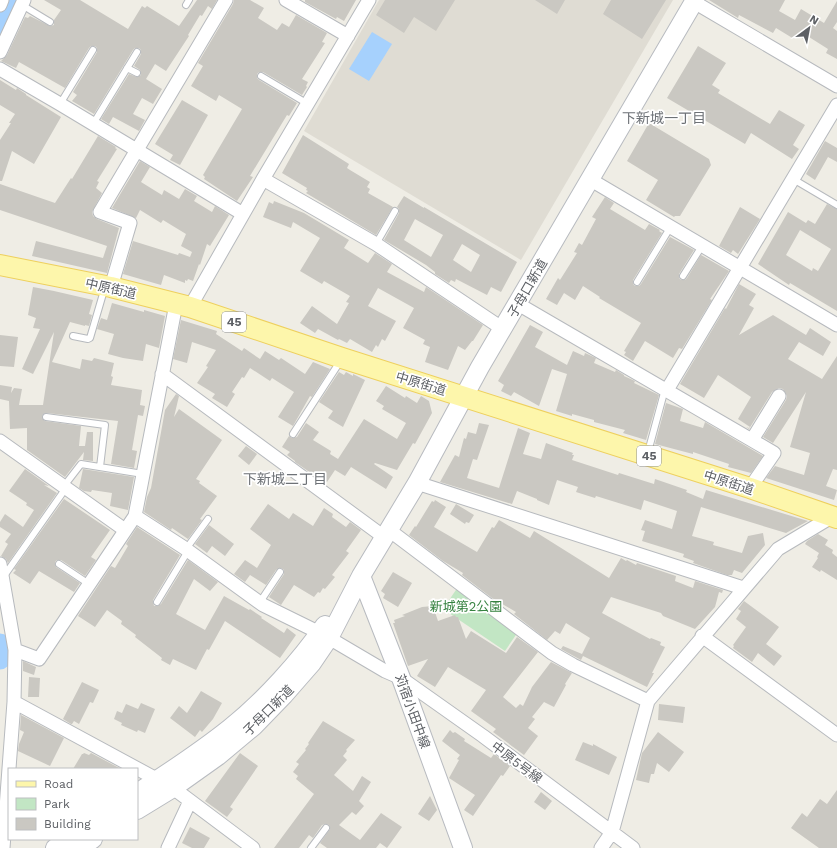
<svg xmlns="http://www.w3.org/2000/svg" width="837" height="848" font-family="'Work Sans','Noto Sans JP',sans-serif">
  <rect width="100%" height="100%" fill="#efede5"/>
  <path fill="#dfdcd3" d="M379 0H673L521 260 304 131Z"/>
  <path fill="#c2e6c4" d="M460 584 520 629 505 651 443 609Z"/>
  <path fill="#a6d1fd" d="M372 32 392 44 369 81 349 69Z"/>
  <g fill="none" stroke-linecap="round" stroke-linejoin="round">
    <path stroke="#a6d1fd" stroke-width="21" d="M0 27 13 0
      M0 644V659"/>
  </g>
  <path fill="#cac8c2" fill-rule="evenodd" d="M44 0H80L128 29 142 6 145 8 147 6 179 26 197 0H217L212 9 208 6 202 16 200 15 188 35 189 36 166 71 155 64 146 79 162 89 153 104 142 98 133 114 145 120 139 131 113 117 109 124 101 119 129 74 137 77 141 75 140 70 134 66 141 54V50L139 48H135L133 50 94 114 72 101 77 95 73 92 97 52V48L95 46H91L89 48 65 88 19 62 16 68 1 61 7 55 25 17 28 18 30 16 50 26 54 25V20L61 10Z
    M234 0H250L264 8 258 18 277 30 282 23 289 27 296 15 327 33 322 42 325 43 302 79 308 82 306 86 307 87 302 95 263 72H259L257 74V78L259 80 297 103 289 116 287 115 250 176 253 177 237 201 204 179 205 177 203 175 242 109 219 95 216 101 191 86 203 66 198 63 233 4Z
    M305 0H356L344 21 337 17 336 19 305 2Z
    M385 0H455L436 31 414 17 404 33 376 15Z
    M535 0H565L557 14Z
    M611 0H666L642 39 603 14Z
    M709 0H785L779 11 795 20 801 9 824 23 837 1V22L833 28 837 31V59L826 53 828 49 809 37 806 41 797 35 794 39 776 28 773 33 739 15 738 18Z
    M698 46 726 63 712 85 720 90 718 93 770 124 779 110 805 125 793 145 799 149 792 159 751 133 745 144 667 98Z
    M0 80 16 90 17 88 26 94V95L61 117 34 164 12 151 2 181H0V140L11 123H9L15 114 0 105Z
    M182 100 208 115 180 165 170 160 173 155 155 144Z
    M649 123 709 159 711 165 680 216H675L674 217 646 200 658 180 627 161Z
    M303 135 349 164 347 168 350 170 370 182 367 187 370 189 368 193 393 207 376 235 306 193 308 191 306 190 307 188 282 173Z
    M98 136 116 147 115 148 117 149 97 181 99 182 96 188 102 193 92 212 93 216 97 219 119 228 107 273 32 256 36 241 103 258 107 246 0 210V184L55 203 71 178 72 179Z
    M825 141 837 148V162L828 157 815 180 806 174Z
    M140 161 150 167 141 182 162 195 164 190 179 199 185 189 197 196 194 201 212 212 215 206 229 215 210 246 207 244 200 265 199 264 193 281 188 279 187 281 185 280V283L164 275 161 285 123 274 133 241 178 255 179 253 190 257 192 252 181 246 186 234 163 220 161 223 140 210 136 218 112 208Z
    M404 196 424 208V207L517 262 501 292 491 287 487 295 456 279 455 282 451 280 449 283 435 274V272L426 265 384 240 399 213V209L397 207ZM415 219 443 235 431 257 404 240ZM462 244 480 255 471 272 453 260Z
    M605 197 614 203 610 209 645 230 649 224 660 230 659 231 662 233 633 280V284L635 286H639L641 284 670 237 694 250 679 274V278L681 280H685L687 278 701 255 729 271 710 299 712 300 682 349 679 348 673 358 645 341 633 361 624 355 626 352 624 351 641 323 599 298 600 297 583 286 575 300 564 293 557 305 546 299 558 278 560 280 577 253 574 252 579 243 582 245 596 219 592 217Z
    M274 201 304 213 349 240 344 248 368 263 375 253 392 264 387 272 424 292 426 287 483 325 473 341H472L465 350 458 346 448 370 425 362 430 347 423 344 425 340 403 328 414 308 378 288 368 306 396 321 385 341 382 339 378 347 376 345 372 352 350 339 347 343 339 339 338 340 318 329 315 333 300 323 312 306 337 324 349 303 346 302 350 296 324 281 322 284 300 271 320 238 293 222 291 228 263 217 269 202 273 204Z
    M827 204 837 209V311L790 283 789 285 758 264 788 212 806 223 808 220 815 224ZM800 230 831 249 818 271 813 268 812 271 786 255Z
    M740 207 760 219 738 254 733 250 731 253 719 246Z
    M739 284 756 294 749 305 754 308 739 335 773 315 806 335 810 328 831 342 823 356 799 342 788 359 822 379 837 356V470L833 469 826 486 837 490 834 500 766 478 775 466 804 475 810 453 790 447 806 392 773 443 763 437 786 400 787 396 783 389 779 388 772 392 749 429 746 427 749 428 750 427 738 419 751 397 718 375 704 398 680 384 725 308 726 309Z
    M33 287 54 291 93 300 89 314 92 315 89 326 85 325V326L70 322 52 362 80 369 82 359 92 361 94 358 114 363 111 376 113 377 111 385 142 390 140 405 145 406 143 416 138 415 132 450 137 451 134 468 111 464 118 421 47 413 43 414 42 418 45 421 81 426 79 446H85L87 432H93V461L83 460 84 452 65 477 27 450V428L10 429 9 401 0 399V385L12 387 11 393 14 388 22 389 19 405H43L54 332 33 374 22 369 40 329 33 328 36 318 28 315Z
    M112 303 144 312V310L165 316 159 348 146 344 143 361 123 358 108 354 114 334 97 329 101 318 107 320Z
    M181 320 217 331 216 334 242 351 244 348 260 359 265 351 279 360 281 358 305 374 313 362 330 369 312 397 310 396 293 426 278 417 294 392 272 378 270 381 250 368 244 378 242 377 232 392 235 394 227 407 212 398 215 394 197 383 208 367 206 366 216 350 192 342 187 363 173 359Z
    M530 325 543 332 535 347 567 365 573 351 584 356 585 353 596 358 594 363 615 372 616 370 624 375V376L635 381 634 383 659 395 646 440 623 433 625 430 594 422V420L572 414V416L556 411 567 374 552 369 539 406 514 392 511 396 501 391 504 385 498 381Z
    M0 335 18 337 14 367 0 366Z
    M339 372 344 375 346 372 353 376V374L365 380 343 427 328 418 333 411 319 402Z
    M386 386 405 398 406 396 417 403 421 396 429 401 432 413 415 444 413 443 397 470 375 463 374 464 393 477 386 489 351 467 345 476 335 470 327 482 322 479 321 480 295 462V461L287 455 290 452 282 447 289 436 292 438 297 437 306 423 319 432 313 440 331 451 330 454 338 459 364 419 397 439 406 423 382 409 384 406 376 401Z
    M176 394 179 396 174 417 179 409 222 440 196 479 200 481 199 483 217 496 200 519 202 520 188 539 172 528 171 530 144 512 147 497 151 488 165 410Z
    M666 403 683 409 680 421 703 428 705 422 763 456 751 473 728 467 729 464 693 452V454L655 444Z
    M479 423 489 425 477 460 473 459 467 478 499 488 518 428 530 433 523 454 541 459 546 443 573 453 572 455H574L572 460 618 475 619 473 654 484 655 479 687 490 686 492 703 499 706 490 808 521 786 533 701 507 692 536 714 542 713 545 742 553 748 536 763 533 765 545 742 573 734 570 732 575H727L693 563 694 561 683 557 684 554 642 541 645 531 641 530 645 520 672 529 677 511 644 500 641 510 596 496 595 498 576 492 578 487 557 480 549 505 537 500V499L517 491 512 504 440 482 455 455 459 457 464 438 466 439 468 432 476 434Z
    M246 446 257 454 249 465 238 456Z
    M25 469 49 486 44 485 57 493 8 563 6 559 1 556 8 544 5 542 11 534 0 527V522L5 514 23 527 34 510 26 505 27 503 9 491Z
    M83 469 134 477 128 510 110 506 112 493 92 490 91 492 84 491 79 488Z
    M64 499 110 530 91 557 96 560 85 576 61 560H57L55 562 56 567 80 583 74 592 39 571 30 584 13 573 16 570 14 569Z
    M435 500 446 507 434 527 477 552 492 527 494 528 499 520 530 538 534 531 609 578 621 558 626 561 627 560 636 565 637 563 676 576 675 581 693 588 695 581 723 590 722 593 719 592 715 607 695 629 663 616 661 613 611 597 602 613 650 639 651 638 661 642 660 645 665 647 652 673H654L647 687 583 656 581 660 561 649 563 646 582 654 590 638 566 623 560 634 555 631 547 640 514 614 516 612 492 598 462 575 463 573 443 561 409 535 415 526 416 527 432 501 434 502Z
    M268 504 289 519 293 513 313 526 324 508 333 514 332 517 346 527 350 522 361 530 346 551 349 553 332 575 335 577 325 589 323 588 320 593 318 592 314 597 294 585 281 605 269 597 284 574V570L281 568 276 570 266 585 250 575 245 582 234 574 245 560 257 568 271 545 250 529Z
    M456 504 474 515 469 523 466 522 465 524 450 514Z
    M209 525 234 544 225 556 212 546 207 553 195 544Z
    M137 527 180 555 153 600V602L154 606H157L161 604 188 560 218 582 210 591 194 579 176 614 205 630 224 596 249 610 250 609 262 617 261 618 284 633 287 628 296 635 280 658 225 621 209 650 207 649 196 670 173 659 170 665 161 660 162 658 135 637 136 635 121 624 122 621 107 610 95 627 78 616 111 566 115 568 128 546 126 544Z
    M818 534 828 540 825 545 833 550 832 553 837 557V580L821 570 820 572 812 567 818 558 817 557 819 553 805 544 807 541Z
    M393 572 412 583 398 607 383 598 385 594 381 591Z
    M744 601 779 627 766 644 782 656 774 666 758 653 752 662 733 648 734 646 733 645 746 627 736 619 741 611 738 609Z
    M433 606 438 621 455 615 456 617H458L466 639 471 631 506 653 517 637 538 652 503 697 516 708 520 704 523 706 532 687 551 662 572 673 565 684 566 685 554 707 544 702 532 717 535 719 528 728 538 736 524 755 493 732 496 729 471 711 486 690 448 667 435 687 417 676 428 659 408 666 393 623H395L394 620 405 616 402 615 422 607Z
    M23 661 36 667 34 675 23 671Z
    M29 677 40 678 39 697H28Z
    M82 682 99 690 93 703 90 702 79 724 74 721 72 724H71L63 719Z
    M201 691 222 703 213 719 202 732 200 730 195 737 170 718 179 706 187 713Z
    M141 703 155 709 145 733 138 730 137 732 121 725 122 723 114 719 117 711 122 713 126 704 138 709Z
    M659 704 685 707 683 723 658 720Z
    M21 715 64 738 50 766 18 751 19 744 24 732 20 730Z
    M323 721 355 740 346 750 347 751 343 756 347 760 334 775 353 791 362 776 371 782 359 801 364 806 356 815 352 812 339 825 360 840 381 813 402 827 387 848 380 843 376 848H327L320 843 330 829 329 825 326 824 322 825 313 838 309 835 299 848H274L314 794 296 779 298 776 293 772 299 764 296 762 306 750 305 749 309 744 308 743Z
    M450 730 453 733 455 732 465 739 464 741 491 758 494 754 510 766 503 776 501 775 473 816 464 810 475 795 449 778 459 760 457 759 460 755 442 741Z
    M658 732 684 752 669 772 657 763 654 774H651L649 783 636 780 642 753Z
    M583 742 593 746V744L617 757 609 775 575 760Z
    M84 753 89 755 91 753 121 769H73L82 754H83Z
    M240 753 258 766 230 807 233 809 227 817 205 801Z
    M837 790V848H819L791 828 802 813 807 817 820 799 827 804Z
    M541 792 552 801 545 810 534 802Z
    M430 796 437 810 429 821 418 814Z
    M190 827 210 838 204 848H192L182 843Z"/>
  <g fill="none" stroke-linecap="round" stroke-linejoin="round">
    <g stroke="#b7babe" stroke-width="8">
      <path id="lane" d="M22 5 50 22
        M186 5 189 0
        M127 68 137 73
        M261 76 308 104
        M60 104 93 50
        M93 124 137 52
        M793 179 837 205
        M376 244 395 211
        M683 276 702 246
        M637 282 670 228
        M73 336 88 339 90 338 105 287
        M46 417 105 425 100 467
        M293 434 341 360
        M648 452 665 389
        M64 486 81 464 143 474
        M186 549 208 519
        M59 564 89 584
        M4 576 66 488
        M157 602 188 551
        M260 602 280 572
        M311 848 326 828"/>
    </g>
    <g stroke="#b7babe" stroke-width="15">
      <path id="street" d="M286 0 348 36
        M694 2 837 86
        M0 5 2 0
        M0 52 24 0
        M0 69 60 104 243 214
        M263 179 376 244 503 329
        M591 180 837 325
        M111 287 130 223 100 212 226 0
        M518 304 774 453 750 488
        M190 307 263 179 369 0
        M162 374 384 537
        M667 390 837 105
        M752 440 779 396
        M0 441 125 530
        M417 483 743 588
        M135 516 183 547 263 605 320 633
        M389 530 552 653 573 665 648 701
        M0 564 15 650 14 702 3 848
        M702 636 837 735
        M329 638 385 671 401 678 483 736 633 848
        M15 650 39 659 135 516 176 304
        M14 702 173 788 253 848
        M168 848 190 801
        M601 848 612 832 648 701 778 549 833 516 834 514"/>
    </g>
    <g stroke="#b8bbc0" stroke-width="20">
      <path id="secondary" d="M361 576 401 678 463 848
        M137 793C168 773 200 752 230 728 264 701 300 661 325 625
        M137 810 173 788 218 756 254 726 284 695 312 663 329 638 361 576 417 483 480 367 695 0
        M55 848 69 839
        M79 848 93 839"/>
    </g>
    <g stroke="#eed05e" stroke-width="22">
      <path id="primary" d="M0 265 111 287 190 307 342 358 750 488 837 518"/>
    </g>
    <use href="#lane" stroke="#fff" stroke-width="6"/>
    <use href="#street" stroke="#fff" stroke-width="13"/>
    <use href="#secondary" stroke="#fff" stroke-width="18"/>
    <use href="#primary" stroke="#fdf6ab" stroke-width="20"/>
  </g>
  <g text-anchor="middle" stroke-width="3.5" stroke-linejoin="round" paint-order="stroke">
    <g fill="#fff" stroke="#8e9093" stroke-width="1">
      <rect x="222" y="312" width="24" height="20" rx="3"/>
      <rect x="637" y="446" width="24" height="20" rx="3"/>
    </g>
    <g font-size="12" font-weight="bold" fill="#5d6065">
      <text x="234" y="326">45</text>
      <text x="649" y="460">45</text>
    </g>
    <g font-size="13" fill="#5d6065" stroke="#fff">
      <text transform="translate(111 288) rotate(13)" y="5">中原街道</text>
      <text transform="translate(527 288) rotate(-60)" y="5">子母口新道</text>
      <text transform="translate(421 383) rotate(17)" y="5">中原街道</text>
      <text transform="translate(729 482) rotate(18)" y="5">中原街道</text>
      <text transform="translate(268 710) rotate(-45)" y="5">子母口新道</text>
      <text transform="translate(413 711) rotate(70)" y="5">苅宿小田中線</text>
      <text transform="translate(517 762) rotate(37)" y="5">中原5号線</text>
    </g>
    <g font-size="13" fill="#368240" stroke="#fff">
      <text x="466" y="611">新城第2公園</text>
    </g>
    <g font-size="14" fill="#6e7277" stroke="#fff">
      <text x="664" y="123">下新城一丁目</text>
      <text x="285" y="484">下新城二丁目</text>
    </g>
  </g>
  <rect x="8" y="768" width="130" height="72" fill="#ffffff" stroke="#bebfc1"/>
  <rect x="16" y="781" width="20" height="6" fill="#fdf6ab" stroke="#bebfc1"/>
  <text x="44" y="788" font-size="12" fill="#5d6065">Road</text>
  <rect x="16" y="798" width="20" height="12" fill="#c2e6c4" stroke="#bebfc1"/>
  <text x="44" y="808" font-size="12" fill="#5d6065">Park</text>
  <rect x="16" y="818" width="20" height="12" fill="#cac8c2" stroke="#bebfc1"/>
  <text x="44" y="828" font-size="12" fill="#5d6065">Building</text>
  <g transform="translate(809 28) rotate(32)" stroke="#ffffff" stroke-width="3" paint-order="stroke">
  <path d="M0-3L7 15L0 10L-7 15Z" fill="#5d6065"/>
  <text y="-6" font-size="11" font-weight="bold" text-anchor="middle" fill="#5d6065">N</text>
  </g>
</svg>
